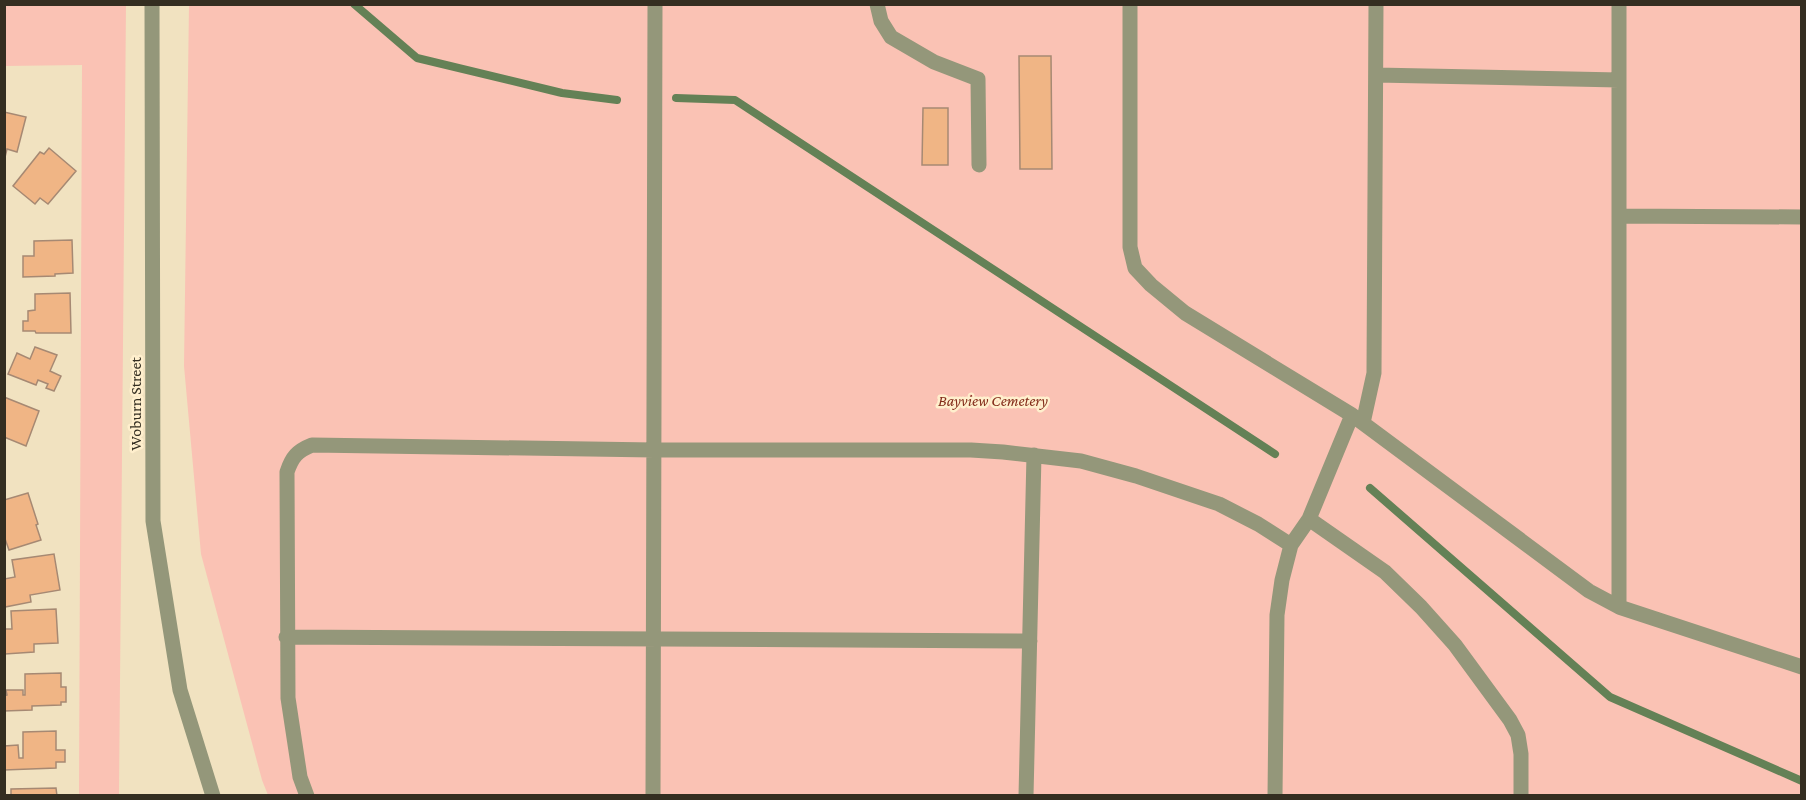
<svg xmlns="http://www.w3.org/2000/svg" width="1806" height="800" font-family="'Crimson Pro',serif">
  <rect width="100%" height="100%" fill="#f1e2c0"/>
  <path fill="#fac2b4" d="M4 5H126L119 795H79L82 65 5 66Z
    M189 5H1801V795H268L262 780 201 554 184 366Z"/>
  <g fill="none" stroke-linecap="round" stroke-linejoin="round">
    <path stroke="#648156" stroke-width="8" d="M354 4 417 58 562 93 617 100
      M676 98 735 100 1275 454
      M1370 488 1610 697 1802 781"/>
  </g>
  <path fill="#f0b585" stroke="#a68973" stroke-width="1.5" d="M1019 56H1051L1052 169H1020Z
    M923 108H948V165H922Z
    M4 112 26 117 17 152 7 149 4 161Z
    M49 148 76 171 48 204 40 198 35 204 13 186 40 152 44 154Z
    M72 240 73 273 55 274V276L23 277V256H34V241Z
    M70 293 71 333H36L35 331H23V321H28V311L35 310V294Z
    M35 347 57 355 50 371 61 376 54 391 46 388 48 384 38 380 36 385 8 374 17 353 30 359Z
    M4 397 39 411 26 446 4 437Z
    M28 493 38 524 36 525 41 540 9 550 4 536V500Z
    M54 554 60 590 30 595 31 602 5 607 4 579 15 577 12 560Z
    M56 609 58 643 34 644V652L5 654 4 629H12L11 611Z
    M61 673V687H66V702H61V705L32 706V710L4 711V696L7 695 6 690H23V695H25V674Z
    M56 731V750H65V762H56V768L4 770V746L18 745 19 758H23V732Z
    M56 788 57 796H11V789Z"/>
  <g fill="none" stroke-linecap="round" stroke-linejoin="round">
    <path stroke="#94977a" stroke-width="15" d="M152 4 153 521 180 690 213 796
      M877 4 881 21 891 37 934 62 978 79 979 165
      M1130 4V247L1135 268 1151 285 1185 313 1352 415 1589 591 1619 607 1802 667
      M1376 75 1619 80
      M1619 216 1802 217
      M1363 423 1374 373 1376 4
      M1309 519 1385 572 1421 607 1455 645 1510 720 1518 735 1521 754V796
      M1619 607V4
      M286 637 1030 641
      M307 796 300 777 288 698 287 472C292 457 297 451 312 445L654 450H971L1003 452 1081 461 1136 476 1219 504 1258 524 1291 545
      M653 796 655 4
      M1026 796 1034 455
      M1275 796 1277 615 1282 580 1291 545 1309 519 1352 415"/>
  </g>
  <g text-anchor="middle" stroke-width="5" stroke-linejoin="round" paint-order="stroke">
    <g font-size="16" font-style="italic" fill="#842d1b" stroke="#ffefcd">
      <text x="993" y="406">Bayview Cemetery</text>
    </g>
    <g font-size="16" fill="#342e21" stroke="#ffefcd">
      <text transform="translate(135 404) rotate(-90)" y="6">Woburn Street</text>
    </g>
  </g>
  <rect width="1806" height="800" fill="none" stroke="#342e21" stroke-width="12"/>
</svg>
